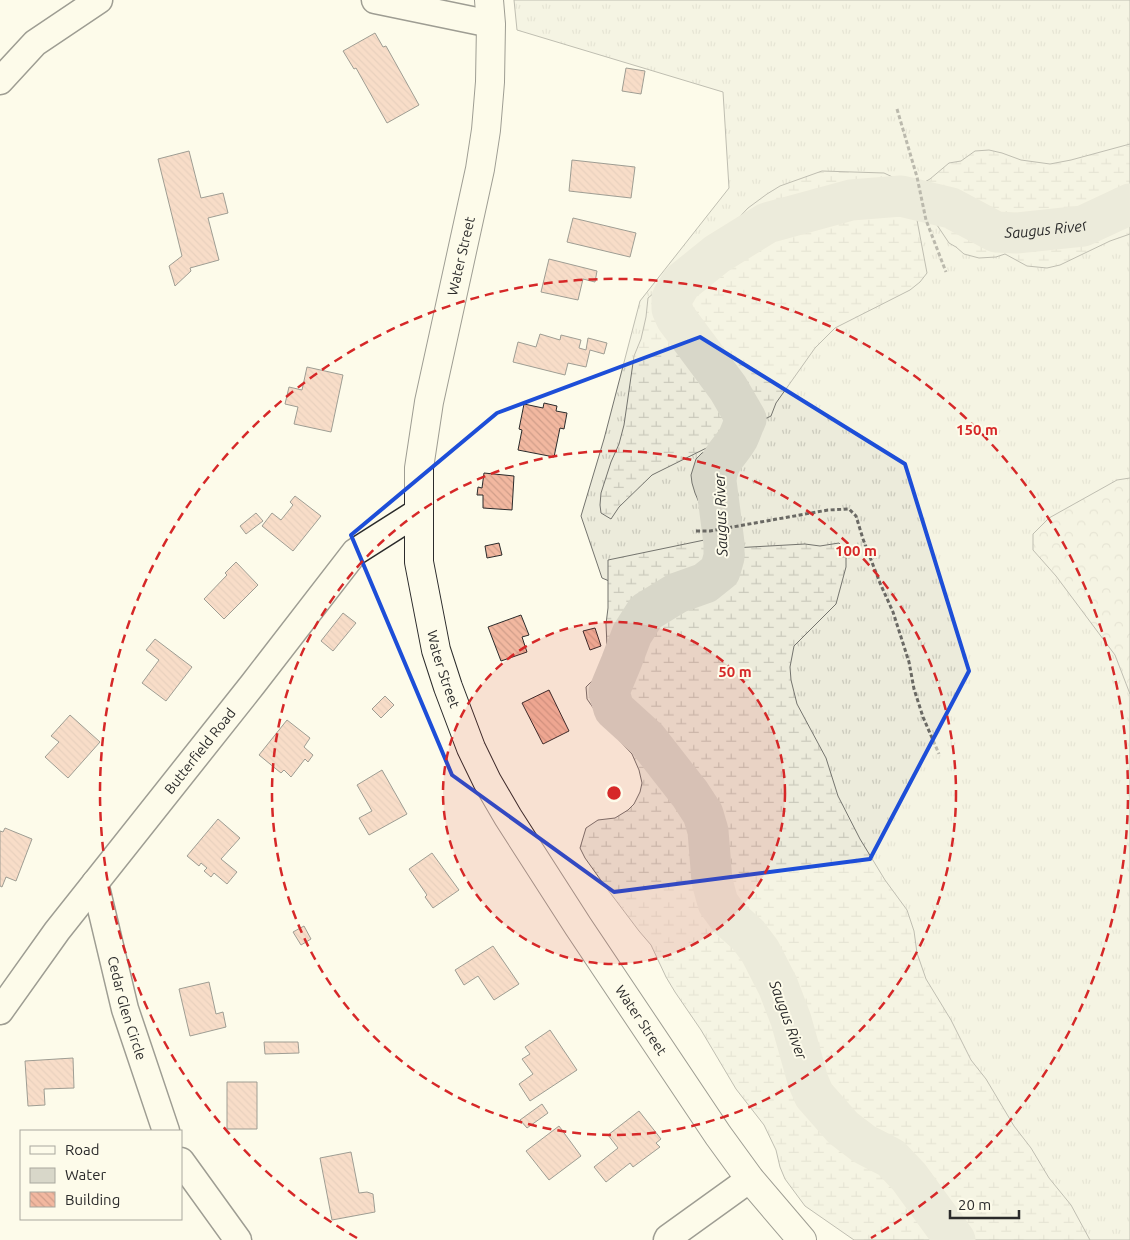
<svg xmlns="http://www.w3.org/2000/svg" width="1130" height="1240" font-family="Ubuntu,sans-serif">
  <defs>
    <pattern id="grass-tufts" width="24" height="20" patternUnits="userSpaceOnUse" patternTransform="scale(1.25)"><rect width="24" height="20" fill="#ecebdb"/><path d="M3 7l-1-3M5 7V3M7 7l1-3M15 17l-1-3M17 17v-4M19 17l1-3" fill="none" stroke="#cbcabc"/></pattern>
    <pattern id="forest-crowns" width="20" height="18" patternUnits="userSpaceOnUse" patternTransform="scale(1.25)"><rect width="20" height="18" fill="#ecebdb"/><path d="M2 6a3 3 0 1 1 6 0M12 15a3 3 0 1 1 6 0" fill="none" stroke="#cbcabc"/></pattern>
    <pattern id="wetland-marsh" width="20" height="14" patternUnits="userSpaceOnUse" patternTransform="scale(1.25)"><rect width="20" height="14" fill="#ecebdb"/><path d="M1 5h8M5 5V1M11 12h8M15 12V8" fill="none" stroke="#cbcabc"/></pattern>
    <pattern id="building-back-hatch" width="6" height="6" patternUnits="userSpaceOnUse" patternTransform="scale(1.25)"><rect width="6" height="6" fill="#f2b8a0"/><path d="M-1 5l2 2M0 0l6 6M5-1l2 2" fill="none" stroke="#d09e8a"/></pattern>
  </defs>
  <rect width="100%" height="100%" fill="#fdfbea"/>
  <path fill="url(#grass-tufts)" stroke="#74746e" d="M514 0H1130V1240H990L654 600 602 578 581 516 604 439 640 301 729 188 723 92 517 30Z"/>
  <path fill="url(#forest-crowns)" stroke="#74746e" d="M1130 478V694L1115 655 1056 576 1033 550V534L1049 518 1117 480Z"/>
  <path fill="url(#wetland-marsh)" stroke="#74746e" d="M1130 144V234L1110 241 1060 265 1047 268 1027 266 1005 254 996 257 979 258 964 254 956 247 949 243 931 216 917 220 927 273 920 282 910 290 835 328 815 348 776 403 771 416 652 475 619 507 611 519 601 513 600 505 601 493 611 462 619 444 624 425 634 356 641 339 646 317 648 298 666 283 684 258 731 226 748 208 767 194 780 186 822 171 884 173 899 180 912 183H923L930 179 949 163 961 161 975 151 989 150 1002 153 1021 160 1050 164 1071 160Z
    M714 538 720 570 730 558 733 548 805 544 820 546 839 543 844 549 846 554V567L836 604 794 646 790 667 791 680 797 704 826 758 838 796 860 839 885 880 907 910 914 931 917 953 926 979 951 1020 971 1060 986 1079 1014 1126 1031 1148 1049 1178 1071 1205 1090 1240H854L805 1206 785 1179 780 1167 776 1150 764 1125 736 1089 701 1030 675 992 666 977 651 945 639 931 605 886 585 858 580 848 586 828 598 820 615 818 628 810 634 804 640 792 642 783 639 770 632 754 605 725 587 699 586 687 595 678 604 664 607 646 606 624 608 608V560Z"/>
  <path fill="#d8d7c9" stroke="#74746e" d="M739 435 733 452V473L730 519 734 538 733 548 730 558 720 571 711 523 703 512 695 493 692 483 691 475 696 459 702 453 722 445Z"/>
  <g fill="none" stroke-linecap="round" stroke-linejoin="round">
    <path stroke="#d8d7c9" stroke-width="41" id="s1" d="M955 1240 909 1177 891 1158 864 1144 843 1128 814 1095 808 1081 791 1020 778 986 760 951 748 935 729 918 718 903 712 881 708 831 703 814 690 794 647 739 614 709 609 692 621 663 632 634 646 612 677 593 705 583 720 571 724 557V543L716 481C717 460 729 454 738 438 741 432 743 425 746 419L728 388 676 318 672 309V298L681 283 717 254 767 223 851 200 901 196 951 208 996 232 1016 233 1083 226 1130 204"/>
  </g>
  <path fill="url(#building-back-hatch)" stroke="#2b2b2b" d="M375 33 383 47 386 46 419 105 387 123 356 68 354 69 343 51Z
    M626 68 645 71 641 94 622 91Z
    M189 151 201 198 223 193 228 213 208 218 219 260 190 268 191 271 175 286 169 266 182 256 158 159Z
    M572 160 635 167 631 198 569 191Z
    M573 218 636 233 630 257 567 242Z
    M549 259 597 271 595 282 583 279 578 300 541 292Z
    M540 334 560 340 561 335 581 340 579 348 586 350 588 338 607 343 604 354 590 350 586 367 568 363 565 375 513 362 518 342 536 347Z
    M307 367 343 375 331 432 294 424 298 407 285 404 289 387 302 390Z
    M544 403 557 406 556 411 567 413 564 429 560 428 554 457 518 450 522 430 519 429 524 404 543 408Z
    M484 473 514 476 512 510 483 508V495H477L478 487 482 488Z
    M295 496 321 516 293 551 262 526 272 513 281 520 293 505 290 502Z
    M256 513 263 521 246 534 240 526Z
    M499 543 502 555 487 558 485 546Z
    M236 562 258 585 224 619 204 599 227 575 225 573Z
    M343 613 356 623 333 651 321 641Z
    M521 615 529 635 522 637 527 652 501 661 488 627Z
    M595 628 601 646 590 650 583 631Z
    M155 639 192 667 166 701 142 683 159 660 146 650Z
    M549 690 569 731 543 744 522 703Z
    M385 696 394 705 381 718 372 709Z
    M70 715 100 742 68 778 45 757 59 742 51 736Z
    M287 720 310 738 304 747 313 755 308 762 305 759 291 777 284 770 281 773 259 755Z
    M382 770 407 814 369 835 359 818 372 811 357 785Z
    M218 819 240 838 221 859 237 872 227 884 214 873 211 877 204 871 207 868 201 863 199 866 187 856Z
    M5 828 32 839 16 881 6 877 2 887 0 886V831L3 832Z
    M432 853 459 890 433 908 425 897 427 895 409 869Z
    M304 926 311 939 301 945 293 932Z
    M493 946 519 984 494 1000 478 976 464 985 455 970Z
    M209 982 216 1014 223 1012 226 1027 190 1036 179 989Z
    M550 1030 577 1070 530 1101 519 1084 533 1074 522 1059 530 1054 525 1047Z
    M264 1042H298L299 1053 265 1054Z
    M73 1058 74 1088 44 1089 45 1105 28 1106 25 1061Z
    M227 1082H257V1129H227Z
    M542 1104 548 1113 527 1128 520 1120Z
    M639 1111 661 1139 656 1143 660 1147 633 1167 630 1163 606 1182 594 1167 618 1148 608 1135Z
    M559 1126 581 1156 549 1180 526 1151Z
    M351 1152 359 1193 367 1192 373 1194 375 1212 332 1220 320 1158Z"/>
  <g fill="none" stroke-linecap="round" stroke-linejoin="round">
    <g stroke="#2b2b2b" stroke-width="29">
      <g id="minor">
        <path d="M375 0 491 24"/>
        <path d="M0 81 35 43 99 0"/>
        <path id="s2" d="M95 883 125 1009 166 1131"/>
        <path id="s3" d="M0 1011 57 931 253 684 355 552 418 512"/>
        <path d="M181 1161 238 1240"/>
        <path d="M667 1240 668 1238 750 1179"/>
      </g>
    </g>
    <g stroke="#2b2b2b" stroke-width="30">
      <g id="major">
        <path id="s4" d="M489 0 491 24 490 82 486 130 480 169 429 402 419 468V562L436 650 448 687 471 748 487 781 508 817 578 926 718 1135 750 1179 802 1240"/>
      </g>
    </g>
    <path stroke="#6a6964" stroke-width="3" stroke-dasharray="4 2.5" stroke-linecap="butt" d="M897 109 917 177 926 220 946 272
      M696 531H710L828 510 849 509 856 516 863 539 880 583 893 612 909 662 914 689 923 717 939 754"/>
    <use href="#minor" stroke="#fdfbea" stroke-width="26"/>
    <use href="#major" stroke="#fdfbea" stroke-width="28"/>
  </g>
  <path d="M0 0H1130V1240H0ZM700 337 905 464 969 671 870 859 614 892 452 775 351 535 497 413Z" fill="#fdfbea" fill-opacity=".55" fill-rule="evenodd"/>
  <path fill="none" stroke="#1d4ed8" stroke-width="4" stroke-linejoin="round" d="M700 337 905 464 969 671 870 859 614 892 452 775 351 535 497 413Z"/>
  <circle cx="614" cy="793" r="171" fill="#d62828" fill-opacity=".12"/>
  <g fill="none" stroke="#d62828" stroke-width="2.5" stroke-dasharray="9 6">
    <circle cx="614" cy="793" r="171"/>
    <circle cx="614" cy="793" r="342"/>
    <path d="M357 1238A514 514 0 1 1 871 1238"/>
  </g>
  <g text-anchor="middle" stroke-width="4" stroke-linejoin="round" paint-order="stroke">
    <g font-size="14" fill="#2b2b2b" stroke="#fdfbea">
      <text transform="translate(461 256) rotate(-77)" y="5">Water Street</text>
      <text dy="5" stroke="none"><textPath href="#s4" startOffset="679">Water Street</textPath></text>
      <text dy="5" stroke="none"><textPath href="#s3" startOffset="328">Butterfield Road</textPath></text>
      <text dy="5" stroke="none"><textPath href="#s2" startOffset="129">Cedar Glen Circle</textPath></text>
      <text dy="5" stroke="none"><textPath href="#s4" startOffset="1084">Water Street</textPath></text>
    </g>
    <g font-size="15" font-style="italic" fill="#2b2b2b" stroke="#fdfbea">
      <text dy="5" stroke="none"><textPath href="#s1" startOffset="1561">Saugus River</textPath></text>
      <text transform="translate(721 515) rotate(-92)" y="5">Saugus River</text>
      <text transform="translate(788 1020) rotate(70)" y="5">Saugus River</text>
    </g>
  </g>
  <circle cx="614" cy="793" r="8" fill="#d62828" stroke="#fdfbea" stroke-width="2.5"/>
  <g font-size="15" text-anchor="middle" font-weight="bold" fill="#d62828" stroke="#fdfbea" stroke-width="4" stroke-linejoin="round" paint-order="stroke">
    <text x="977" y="435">150 m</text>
    <text x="856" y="556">100 m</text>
    <text x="735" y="677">50 m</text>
  </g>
  <rect x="20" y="1130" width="162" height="90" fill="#fdfbea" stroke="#a9a89e"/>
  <rect x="30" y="1146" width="25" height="8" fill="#fdfbea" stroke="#a9a89e"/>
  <text x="65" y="1155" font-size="15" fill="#2b2b2b">Road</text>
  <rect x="30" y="1168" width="25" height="15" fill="#d8d7c9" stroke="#a9a89e"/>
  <text x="65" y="1180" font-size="15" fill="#2b2b2b">Water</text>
  <rect x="30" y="1192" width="25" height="15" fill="url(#building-back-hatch)" stroke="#a9a89e"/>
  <text x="65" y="1205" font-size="15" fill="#2b2b2b">Building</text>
  <path d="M950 1210v8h69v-8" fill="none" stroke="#2b2b2b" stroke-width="2.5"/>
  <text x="958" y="1210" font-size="15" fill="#2b2b2b" stroke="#fdfbea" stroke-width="4" paint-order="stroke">20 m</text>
</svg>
